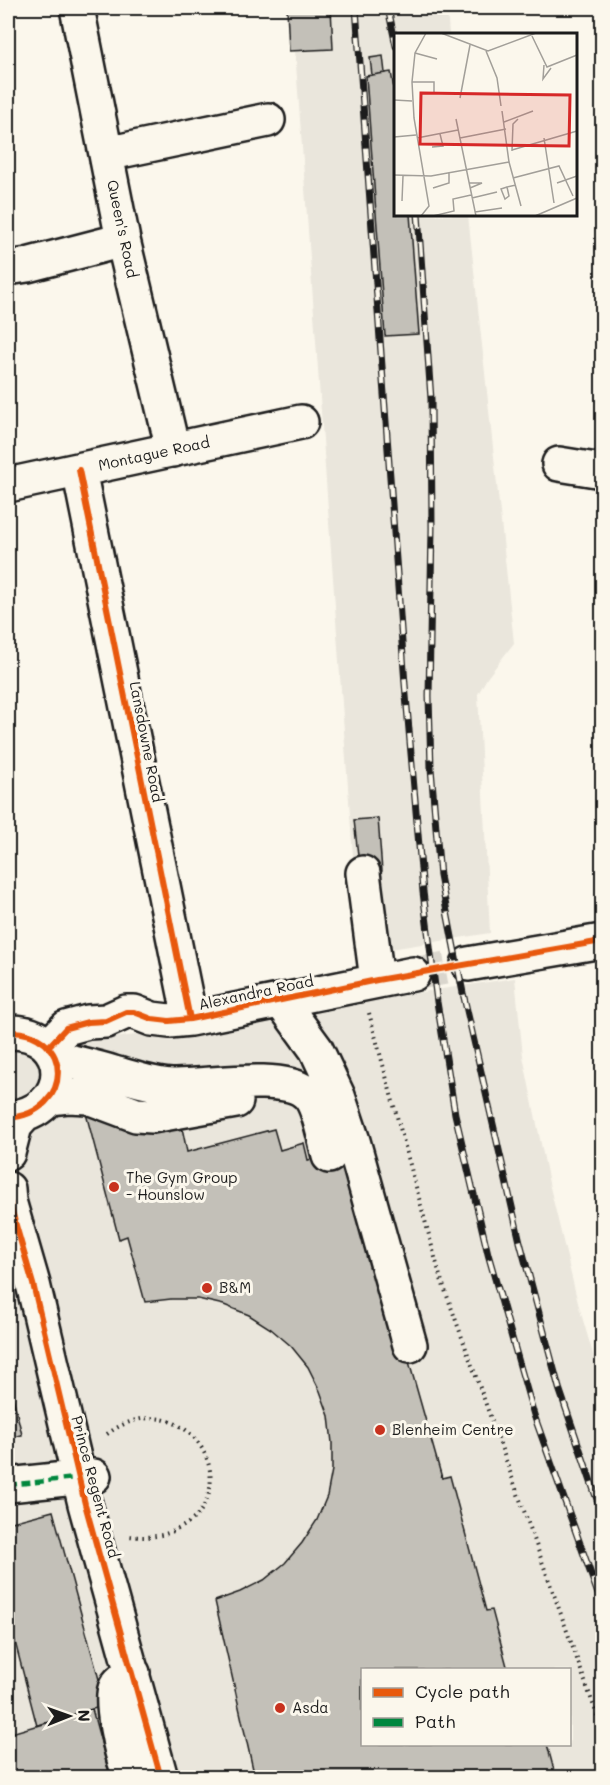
<svg xmlns="http://www.w3.org/2000/svg" width="610" height="1785" font-family="Mali,sans-serif">
  <rect width="100%" height="100%" fill="#fbf7ec"/>
  <filter id="ink" filterUnits="userSpaceOnUse"><feTurbulence type="fractalNoise" baseFrequency=".0167" numOctaves="2"/><feDisplacementMap in="SourceGraphic" scale="12" xChannelSelector="R" yChannelSelector="G"/><feConvolveMatrix kernelMatrix="1 2 1 2 8 2 1 2 1" color-interpolation-filters="sRGB"/></filter>
  <g filter="url(#ink)">
    <path fill="#eae6dc" fill-rule="evenodd" d="M292 8H447L449 34H396V214L468 215 514 643 487 678 478 694 490 933 360 954Z
      M515 978 523 1056 549 1183 578 1303 602 1385V1777H8V1052L150 1033ZM362 1670H570V1744H362Z"/>
    <path fill="#c3c0b8" stroke="#1c1c1c" stroke-width="1.5" d="M287 8H331L333 49 289 51Z
      M383 56 385 73 372 75 370 58Z
      M391 72 396 100V214H410L419 334 385 336 366 76Z
      M378 818 382 871 360 873 354 820Z
      M148 1096 180 1118 187 1152 274 1129 280 1150 304 1143 308 1160 349 1150 442 1478 450 1476 486 1611 492 1610 508 1670H362V1744H547L556 1778H255L215 1601 240 1592 264 1580 285 1563 302 1543 317 1520 327 1496 332 1470V1443L329 1416 320 1391 308 1367 291 1346 271 1329 249 1315 224 1305 198 1299H171L145 1302 127 1236 119 1239 84 1106 124 1103Z
      M8 1376 22 1435 8 1438Z
      M53 1511 106 1705 37 1726 8 1615V1523Z
      M92 1709 109 1772 89 1778H8V1734Z
      M142 1764 145 1778H89L127 1768Z"/>
    <g fill="none" stroke-linecap="round" stroke-linejoin="round">
      <path stroke="#dad6cd" stroke-width="33" stroke-dasharray="33 16" stroke-linecap="butt" d="M413 974 468 964"/>
      <g stroke="#1c1c1c" stroke-width="38">
        <path id="minor" d="M77 8 123 240 173 450
          M106 154 268 120
          M8 268 27 265 123 240
          M559 464 602 471
          M79 470 190 1019
          M8 485 301 422
          M363 873 377 980
          M468 964 602 941
          M281 1001 316 1049 338 1096 353 1141 410 1345
          M8 1032C74 1030 75 1113 8 1118
          M49 1046 66 1028 88 1022 106 1021 126 1012H134L152 1019 169 1021 190 1019 413 974
          M56 1058C75 1063 95 1067 114 1073 133 1078 152 1085 172 1086 203 1087 281 1073 305 1092 319 1102 324 1139 329 1156
          M50 1098 68 1096 88 1097 136 1115 152 1116 236 1101
          M8 1153 15 1126 23 1117
          M8 1189 9 1201 33 1284 85 1504 161 1778
          M8 1485 94 1476
          M127 1768C121 1752 110 1704 115 1689 118 1681 126 1677 133 1673"/>
      </g>
      <path stroke="#1c1c1c" stroke-width="4" stroke-dasharray="1.5 4.5" stroke-linecap="butt" d="M369 1013 440 1276 602 1729
        M107 1434C188 1376 252 1493 178 1529 162 1537 146 1538 129 1536"/>
      <use href="#minor" stroke="#fbf7ec" stroke-width="33"/>
      <g stroke="#1c1c1c" stroke-width="7">
        <path id="rail" d="M356 8 405 684 423 892 437 1002 455 1114 488 1254 534 1415 602 1605
          M388 8 396 46
          M418 214 431 399 432 528 429 696 431 768 440 876 463 993 520 1242 559 1388 602 1514"/>
      </g>
      <use href="#rail" stroke="#fbf7ec" stroke-width="4.5" stroke-dasharray="14" stroke-linecap="butt"/>
      <path stroke="#00873e" stroke-width="4.5" stroke-dasharray="9 4.5" stroke-linecap="butt" d="M8 1485 94 1476"/>
      <g stroke="#fbf7ec" stroke-width="10">
        <path id="cycleway" d="M79 470 190 1019
          M8 1032C74 1030 75 1113 8 1118
          M49 1046 66 1028 88 1022 106 1021 126 1012H134L152 1019 169 1021 190 1019 377 980 602 941
          M8 1189 9 1201 33 1284 85 1504 161 1778"/>
      </g>
      <use href="#cycleway" stroke="#e8590c" stroke-width="6"/>
    </g>
  </g>
  <g fill="#c8321e" stroke="#fbf7ec" stroke-width="2">
    <circle cx="114" cy="1187" r="6"/>
    <circle cx="207" cy="1288" r="6"/>
    <circle cx="380" cy="1430" r="6"/>
    <circle cx="280" cy="1708" r="6"/>
  </g>
  <g text-anchor="middle" stroke-width="6" stroke-linejoin="round" paint-order="stroke">
    <g font-size="15" fill="#1c1c1c" stroke="#fbf7ec">
      <text transform="translate(122 229) rotate(78)" y="5">Queen's Road</text>
      <text transform="translate(154 454) rotate(-12)" y="5">Montague Road</text>
      <text transform="translate(146 742) rotate(79)" y="5">Lansdowne Road</text>
      <text transform="translate(256 993) rotate(-12)" y="5">Alexandra Road</text>
      <text transform="translate(95 1487) rotate(75)" y="5">Prince Regent Road</text>
    </g>
    <g font-size="15" fill="#1c1c1c" stroke="#fbf7ec" text-anchor="start">
      <text x="126" y="1183">The Gym Group<tspan x="126" dy="17">- Hounslow</tspan></text>
      <text x="219" y="1293">B&amp;M</text>
      <text x="392" y="1435">Blenheim Centre</text>
      <text x="292" y="1713">Asda</text>
    </g>
  </g>
  <g transform="translate(394 33)">
    <rect width="183" height="183" fill="#fbf7ec"/>
    <path fill="none" stroke="#a29f99" stroke-width="1.5" d="M47 0 94 18 142 0M138 3 153 34 183 22M92 18 103 45 107 73M21 20 43 26M150 32 149 46 157 35M18 49H40V60M66 65 76 12M0 67 18 68M108 78 115 129 127 173M62 86 82 183M110 89 139 78M0 104 22 102M23 105 64 97M66 105 112 96M150 105 160 170M38 114 49 113 46 101M118 117 183 98M118 118 119 91 124 86M0 142 37 143 115 129M119 145 165 133 179 163M75 150H88L76 155M163 150 183 143M113 154 107 156 111 166 115 163 113 154 122 152M39 155 55 150V139M78 165 103 159M8 168 9 143M81 179 108 175M27 183 35 173 20 85 18 49 21 20 32 0M39 183 60 178 59 166 77 162M141 183 183 165"/>
    <path fill="#d62828" fill-opacity="0.15" stroke="#d62828" stroke-width="3" d="M27 60 176 62 175 113 26 111Z"/>
    <rect width="183" height="183" fill="none" stroke="#1c1c1c" stroke-width="3"/>
  </g>
  <rect width="610" height="1785" fill="none" stroke="#fbf7ec" stroke-width="30"/>
  <rect x="15" y="15" width="580" height="1755" fill="none" stroke="#1c1c1c" stroke-width="2" filter="url(#ink)"/>
  <rect x="361" y="1668" width="210" height="78" fill="#fbf7ec" stroke="#a29f99" stroke-width="1.5"/>
  <rect x="373" y="1688" width="30" height="9" fill="#e8590c" stroke="#a29f99" stroke-width="1.5"/>
  <text x="415" y="1698" font-size="18" fill="#1c1c1c">Cycle path</text>
  <rect x="373" y="1718" width="30" height="9" fill="#00873e" stroke="#a29f99" stroke-width="1.5"/>
  <text x="415" y="1728" font-size="18" fill="#1c1c1c">Path</text>
  <g transform="translate(69 1716) rotate(89)" stroke="#fbf7ec" stroke-width="4.5" paint-order="stroke">
  <path d="M0-4.5L10 22L0 15L-10 22Z" fill="#1c1c1c"/>
  <text y="-9" font-size="16" font-weight="bold" text-anchor="middle" fill="#1c1c1c">N</text>
  </g>
</svg>
